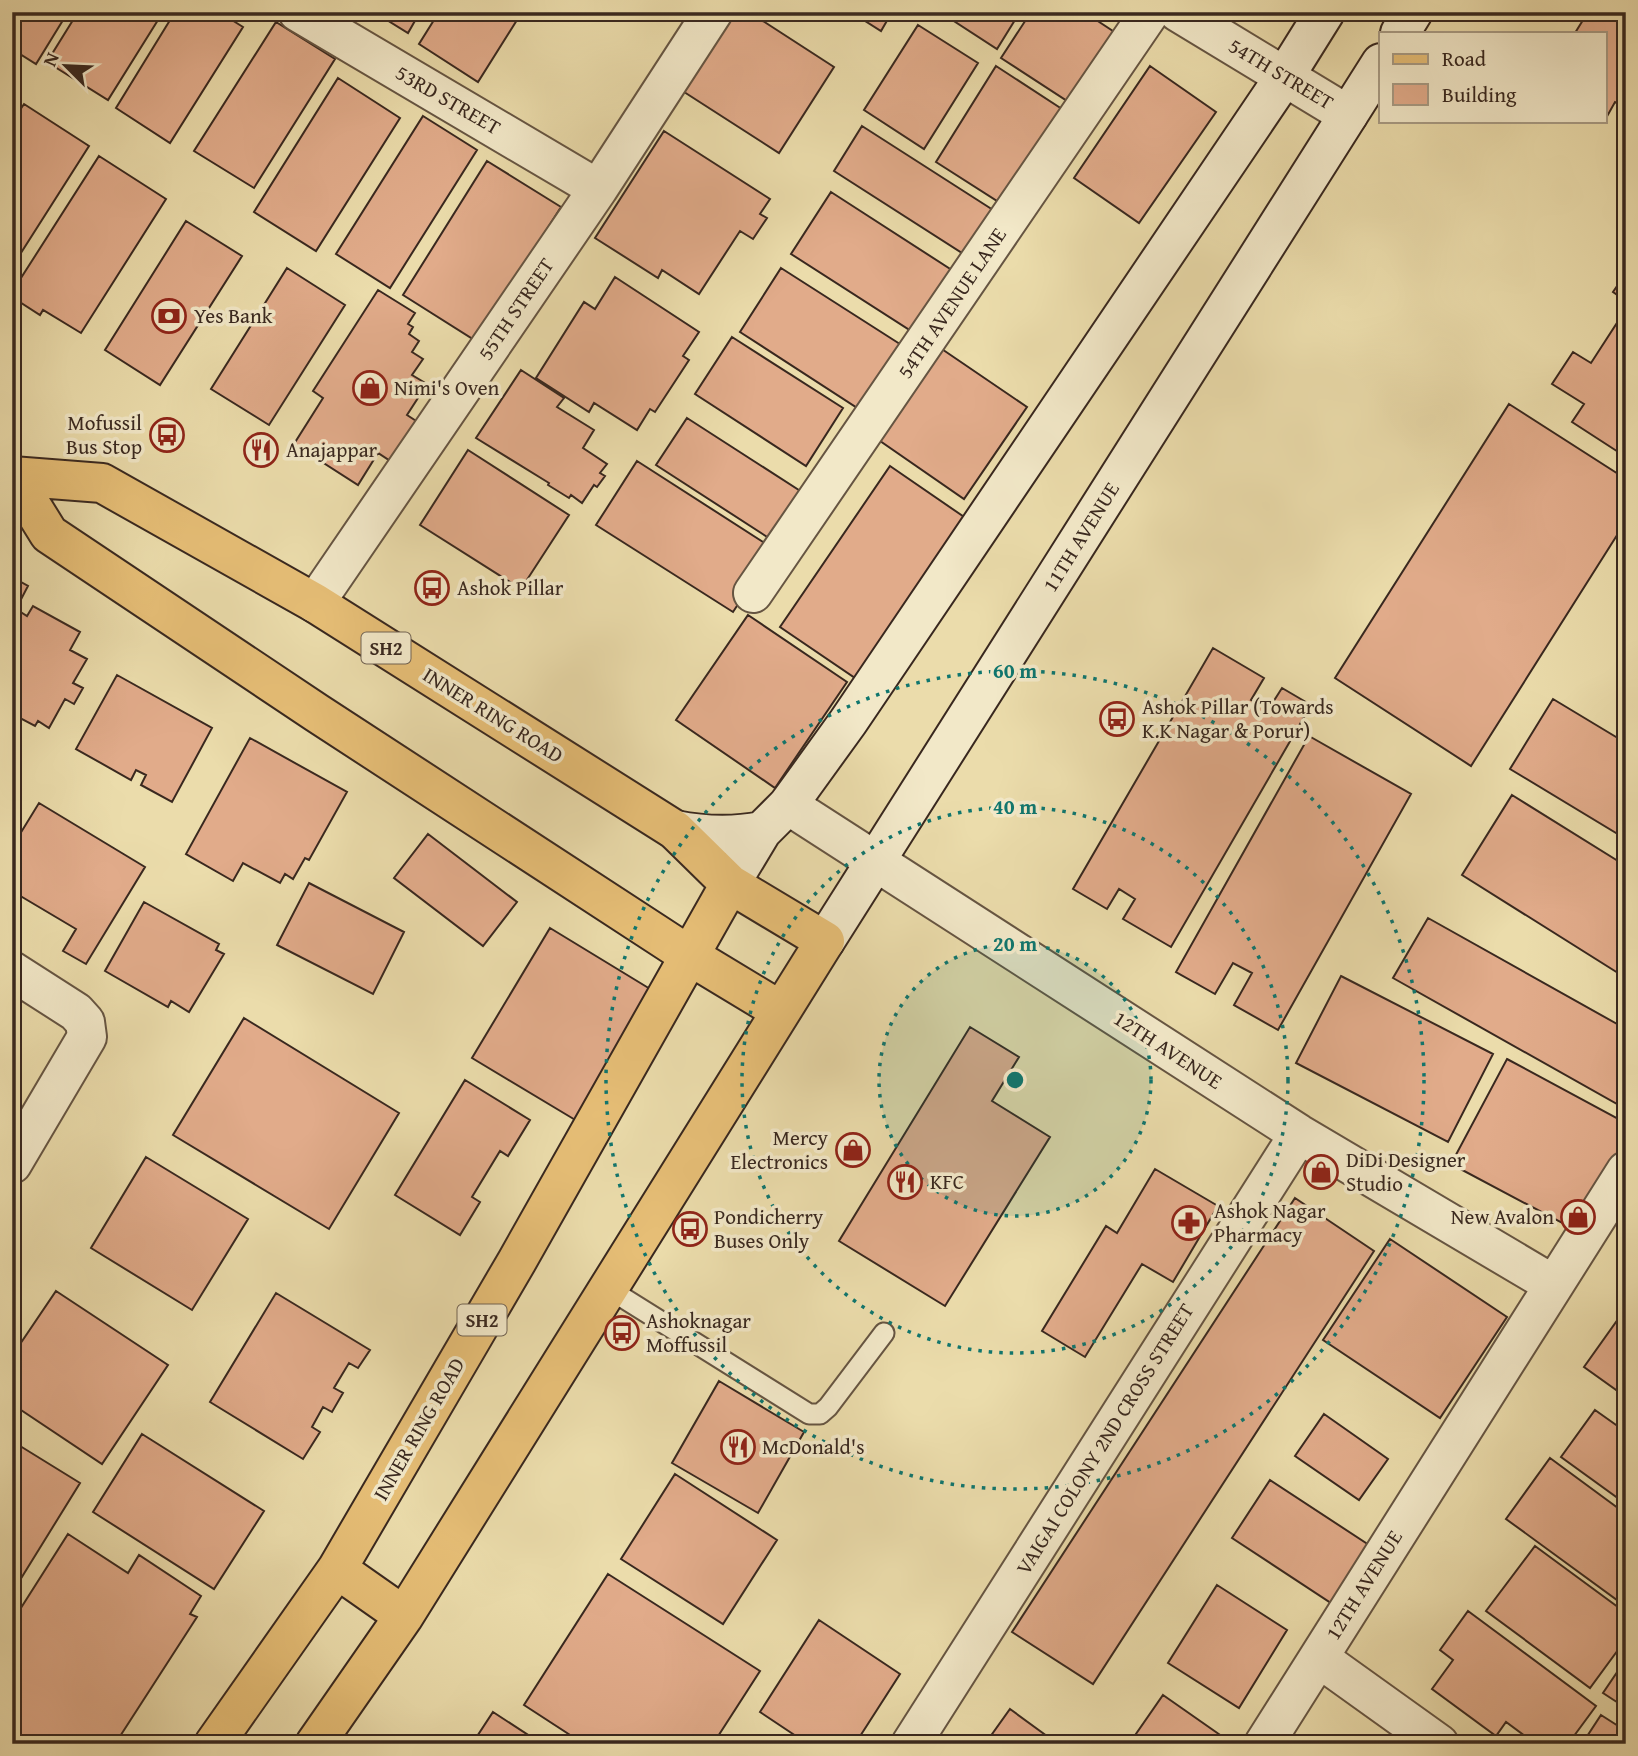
<svg xmlns="http://www.w3.org/2000/svg" width="1638" height="1756" font-family="'Gentium Book Plus',serif">
  <rect width="100%" height="100%" fill="#ebdcab"/>
  <filter id="stains"><feTurbulence type="fractalNoise" baseFrequency=".00286" numOctaves="4"/><feColorMatrix values="0 0 0 0 .2 0 0 0 0 .09 0 0 0 0 .02 0 0 0 .5 -.17"/></filter>
  <radialGradient id="worn" r=".72"><stop offset=".6" stop-color="#630" stop-opacity="0"/><stop offset="1" stop-color="#630" stop-opacity=".3"/></radialGradient>
  <path fill="#e1ab8a" stroke="#39281f" stroke-width="2" d="M12 12H68L36 64 12 49Z
    M78 12H163L108 100 47 62Z
    M175 12H219L243 27 170 143 116 108Z
    M374 12H420L408 33Z
    M439 12H522L478 82 419 44Z
    M731 12H749L834 67 779 153 681 90Z
    M851 12H892L881 31Z
    M940 12H1020L997 49Z
    M1031 12H1084L1122 37 1078 108 1001 58Z
    M1588 12H1626V108L1615 102 1605 120V33H1575Z
    M276 22 335 59 254 188 194 151Z
    M918 25 978 63 924 149 864 110Z
    M996 66 1065 111 1005 206 936 162Z
    M1150 66 1216 112 1139 223 1074 178Z
    M338 78 400 118 316 251 254 212Z
    M24 104 89 146 12 267V122Z
    M423 116 477 150 390 288 336 254Z
    M862 126 1004 217 976 262 834 171Z
    M664 131 770 199 760 214 767 218 753 239 740 231 699 294 662 270 658 278 595 238Z
    M99 156 166 199 81 333 43 310 40 315 12 297V292Z
    M487 161 561 207 476 341 403 295Z
    M831 192 958 274 919 336 791 254Z
    M186 221 242 256 160 385 105 350Z
    M287 268 345 305 269 425 211 389Z
    M781 268 903 346 862 411 740 332Z
    M1626 273V301L1613 292Z
    M615 277 699 332 683 356 689 360 655 412 650 409 637 430 594 403 589 412 536 378 584 302 595 309Z
    M378 290 415 313 408 324 413 327 409 334 419 341 412 352 423 359 412 375 427 384 407 415 427 428 401 468 378 453 358 485 294 444 323 398 313 391Z
    M1626 309V457L1572 422 1584 404 1552 384 1573 352 1591 363Z
    M732 337 843 408 806 466 695 394Z
    M933 343 1027 407 964 499 870 434Z
    M521 370 564 398 557 407 594 430 583 448 607 464 600 473 605 476 597 487 594 485 582 503 571 495 569 498 548 485 549 483 476 438Z
    M1509 404 1626 479V521L1471 766 1335 678Z
    M687 418 805 494 775 542 656 465Z
    M468 450 569 515 521 589 420 525Z
    M637 461 774 549 733 612 596 525Z
    M890 466 970 521 861 682 780 627Z
    M12 577 28 586 16 609 27 616 33 606 80 632 70 650 87 659 73 683 83 688 74 704 65 699 49 728 38 721 35 726 16 716 19 712 12 708Z
    M748 615 847 682 775 788 676 720Z
    M1213 648 1264 678 1251 700 1268 710 1282 688 1311 705 1171 947 1123 919 1135 899 1119 889 1107 909 1073 889Z
    M117 675 212 728 172 802 141 785 146 775 136 770 131 780 76 749Z
    M1553 699 1626 743V839L1510 769Z
    M1309 736 1411 794 1278 1030 1234 1005 1252 973 1233 963 1215 994 1176 972Z
    M250 738 347 792 309 860 305 858 293 879 285 874 280 883 243 863 233 881 186 854Z
    M1512 795 1626 866V978L1462 875Z
    M39 803 145 867 86 964 63 951 76 929 12 891V847Z
    M428 834 517 902 483 946 394 878Z
    M309 883 404 932 373 994 277 945Z
    M144 902 219 944 216 950 224 954 189 1012 171 1001 168 1007 105 971Z
    M1428 918 1626 1029V1109L1393 978Z
    M550 928 660 995 582 1124 472 1058Z
    M1341 976 1493 1054 1448 1142 1296 1063Z
    M244 1018 399 1113 329 1229 173 1135Z
    M970 1027 1019 1057 992 1101 1050 1137 945 1306 839 1241Z
    M1507 1059 1626 1123V1153L1583 1234 1451 1164Z
    M465 1080 530 1120 508 1156 500 1151 472 1197 480 1202 460 1235 395 1195Z
    M146 1157 248 1219 192 1310 91 1248Z
    M1155 1169 1218 1206 1173 1282 1142 1264 1085 1357 1042 1331 1106 1226 1117 1233Z
    M1295 1198 1374 1251 1093 1684 1012 1632Z
    M1390 1239 1507 1317 1440 1418 1323 1340Z
    M56 1291 168 1365 102 1464 12 1404V1356Z
    M276 1293 370 1350 358 1368 349 1363 334 1388 343 1393 332 1412 323 1407 312 1427 320 1432 303 1459 210 1402Z
    M1626 1308V1397L1584 1367Z
    M719 1381 804 1432 758 1513 672 1463Z
    M1595 1410 1626 1432V1504L1561 1457Z
    M1324 1414 1388 1459 1359 1500 1295 1456Z
    M142 1434 264 1511 214 1589 93 1512Z
    M12 1441 80 1483 12 1593Z
    M1550 1458 1626 1514V1588L1617 1600 1506 1519Z
    M675 1474 777 1540 723 1624 621 1559Z
    M1270 1480 1369 1545 1331 1603 1232 1538Z
    M68 1534 128 1573 139 1555 201 1596 190 1614 197 1617 115 1744H12V1622Z
    M1535 1546 1626 1613V1639L1590 1688 1486 1611Z
    M608 1574 760 1671 713 1744H584L524 1705Z
    M1217 1585 1287 1630 1239 1708 1168 1663Z
    M1468 1611 1596 1706 1568 1744H1536L1506 1722 1496 1736 1432 1689 1453 1660 1440 1650Z
    M819 1620 900 1674 855 1744H808L760 1712Z
    M1626 1659V1708L1603 1693Z
    M1163 1695 1233 1744H1129Z
    M1010 1709 1051 1739 1048 1744H985Z
    M493 1712 542 1744H472Z
    M1601 1715 1626 1731V1744H1582Z"/>
  <g fill="none" stroke-linecap="round" stroke-linejoin="round">
    <g stroke="#665542" stroke-width="23">
      <path id="service" d="M609 1289 809 1414H820L828 1407 884 1333"/>
    </g>
    <g stroke="#665542" stroke-width="42">
      <path id="minor" d="M298 12 598 189
        M1178 12 1348 115
        M753 593 1150 12
        M315 603 598 189 713 12
        M788 805 1299 1134 1554 1285
        M12 971 76 1012 85 1022 87 1037 12 1164
        M1319 1658 1439 1744
        M911 1744 1299 1134
        M1264 1744 1626 1171"/>
    </g>
    <g stroke="#39281f" stroke-width="42">
      <path id="secondary" d="M1400 33 1413 12
        M675 830C705 836 732 837 762 831
        M730 884 762 831 788 805 848 722 1285 76 1325 12
        M825 941 1381 63"/>
    </g>
    <g stroke="#39281f" stroke-width="42">
      <path id="primary" d="M12 476 102 483 315 603 675 830 730 884 825 941 404 1616 315 1744
        M13 476 49 534 317 713 690 956 781 1011
        M337 1569 404 1616
        M214 1744 337 1569 517 1261 730 884"/>
    </g>
    <use href="#service" stroke="#f2e8c8" stroke-width="19"/>
    <use href="#minor" stroke="#f2e8c8" stroke-width="38"/>
    <use href="#secondary" stroke="#f2e8c8" stroke-width="38"/>
    <use href="#primary" stroke="#e6be76" stroke-width="38"/>
  </g>
  <circle cx="1015" cy="1080" r="136" fill="#0f766e" fill-opacity=".12"/>
  <g fill="none" stroke="#0f766e" stroke-width="3.5" stroke-dasharray="3.5 7">
    <circle cx="1015" cy="1080" r="136"/>
    <circle cx="1015" cy="1080" r="273"/>
    <circle cx="1015" cy="1080" r="409"/>
  </g>
  <defs>
    <g id="bank-ring" transform="scale(1.75)"><circle r="9.5" fill="#f2e8c8" stroke="#8f2418" stroke-width="1.5"/><path d="M-6-4H6V4H-6ZM0-2.3a2.3 2.3 0 1 0 0 4.6a2.3 2.3 0 1 0 0-4.6Z" fill="#8f2418"/></g>
    <g id="shop-ring" transform="scale(1.75)"><circle r="9.5" fill="#f2e8c8" stroke="#8f2418" stroke-width="1.5"/><path d="M-5-2.5h2.3a2.7 3.5 0 0 1 5.4 0H5L5.5 6h-11ZM-1.5-2.5h3a1.5 2.3 0 0 0-3 0Z" fill="#8f2418"/></g>
    <g id="bus-ring" transform="scale(1.75)"><circle r="9.5" fill="#f2e8c8" stroke="#8f2418" stroke-width="1.5"/><path d="M-5-6H5V4H4V6H2V4H-2V6H-4V4H-5ZM-3.5-4V0h7V-4ZM-3.5 1.2v1.5H-2V1.2ZM2 1.2v1.5H3.5V1.2Z" fill="#8f2418"/></g>
    <g id="restaurant-ring" transform="scale(1.75)"><circle r="9.5" fill="#f2e8c8" stroke="#8f2418" stroke-width="1.5"/><path d="M-5-6h1v4h1v-4h1v4h1v-4h1v5L-1.5 .5V6h-2V.5L-5-1ZM5-6V6H3V1.5H1.5Q1.5-4 5-6Z" fill="#8f2418"/></g>
    <g id="pharmacy-ring" transform="scale(1.75)"><circle r="9.5" fill="#f2e8c8" stroke="#8f2418" stroke-width="1.5"/><path d="M-2-6h4v4h4v4h-4v4h-4v-4h-4v-4h4Z" fill="#8f2418"/></g>
  </defs>
  <g fill-rule="evenodd">
    <use href="#bank-ring" x="169" y="316"/>
    <use href="#shop-ring" x="370" y="388"/>
    <use href="#bus-ring" x="167" y="435"/>
    <use href="#restaurant-ring" x="261" y="450"/>
    <use href="#bus-ring" x="432" y="588"/>
    <use href="#bus-ring" x="1117" y="719"/>
    <use href="#shop-ring" x="853" y="1150"/>
    <use href="#shop-ring" x="1321" y="1172"/>
    <use href="#restaurant-ring" x="905" y="1182"/>
    <use href="#shop-ring" x="1578" y="1217"/>
    <use href="#pharmacy-ring" x="1189" y="1223"/>
    <use href="#bus-ring" x="690" y="1229"/>
    <use href="#bus-ring" x="622" y="1333"/>
    <use href="#restaurant-ring" x="738" y="1447"/>
  </g>
  <g text-anchor="middle" stroke-width="7" stroke-linejoin="round" paint-order="stroke">
    <g fill="#f2e8c8" stroke="#706252" stroke-width="2">
      <rect x="361.5" y="632.5" width="49" height="31" rx="5"/>
      <rect x="457.5" y="1304.5" width="49" height="31" rx="5"/>
    </g>
    <g font-size="19" font-weight="bold" fill="#39281f">
      <text x="386" y="655">SH2</text>
      <text x="482" y="1327">SH2</text>
    </g>
    <g font-size="21" fill="#39281f" stroke="#f2e8c8">
      <text transform="translate(1281 74) rotate(31)" y="7">54TH STREET</text>
      <text transform="translate(448 100) rotate(30)" y="7">53RD STREET</text>
      <text transform="translate(952 303) rotate(-56)" y="7">54TH AVENUE LANE</text>
      <text transform="translate(516 309) rotate(-56)" y="7">55TH STREET</text>
      <text transform="translate(1081 537) rotate(-58)" y="7">11TH AVENUE</text>
      <text transform="translate(493 715) rotate(32)" y="7">INNER RING ROAD</text>
      <text transform="translate(1168 1050) rotate(33)" y="7">12TH AVENUE</text>
      <text transform="translate(419 1429) rotate(-60)" y="7">INNER RING ROAD</text>
      <text transform="translate(1105 1439) rotate(-58)" y="7">VAIGAI COLONY 2ND CROSS STREET</text>
      <text transform="translate(1364 1585) rotate(-58)" y="7">12TH AVENUE</text>
    </g>
    <g font-size="21" fill="#39281f" stroke="#f2e8c8" text-anchor="start">
      <text x="194" y="323">Yes Bank</text>
      <text x="394" y="395">Nimi's Oven</text>
      <text x="142" y="430" text-anchor="end">Mofussil<tspan x="142" dy="24">Bus Stop</tspan></text>
      <text x="286" y="457">Anajappar</text>
      <text x="457" y="595">Ashok Pillar</text>
      <text x="1142" y="714">Ashok Pillar (Towards<tspan x="1142" dy="24">K.K Nagar &amp; Porur)</tspan></text>
      <text x="828" y="1145" text-anchor="end">Mercy<tspan x="828" dy="24">Electronics</tspan></text>
      <text x="1346" y="1167">DiDi Designer<tspan x="1346" dy="24">Studio</tspan></text>
      <text x="930" y="1189">KFC</text>
      <text x="1214" y="1218">Ashok Nagar<tspan x="1214" dy="24">Pharmacy</tspan></text>
      <text x="714" y="1224">Pondicherry<tspan x="714" dy="24">Buses Only</tspan></text>
      <text x="1554" y="1224" text-anchor="end">New Avalon</text>
      <text x="646" y="1328">Ashoknagar<tspan x="646" dy="24">Moffussil</tspan></text>
      <text x="762" y="1454">McDonald's</text>
    </g>
  </g>
  <circle cx="1015" cy="1080" r="10" fill="#0f766e" stroke="#f2e8c8" stroke-width="3.5"/>
  <g font-size="21" text-anchor="middle" font-weight="bold" fill="#0f766e" stroke="#f2e8c8" stroke-width="7" stroke-linejoin="round" paint-order="stroke">
    <text x="1015" y="678">60 m</text>
    <text x="1015" y="814">40 m</text>
    <text x="1015" y="951">20 m</text>
  </g>
  <rect width="1638" height="1756" fill="none" stroke="#ebdcab" stroke-width="42"/>
  <rect x="14" y="14" width="1610" height="1728" fill="none" stroke="#39281f" stroke-width="3.5"/>
  <rect x="21" y="21" width="1596" height="1714" fill="none" stroke="#39281f" stroke-width="2"/>
  <rect x="1379" y="32" width="228" height="91" fill="#f2e8c8" stroke="#a89b84" stroke-width="2"/>
  <rect x="1393" y="54" width="35" height="10" fill="#e6be76" stroke="#a89b84" stroke-width="2"/>
  <text x="1442" y="66" font-size="21" fill="#39281f">Road</text>
  <rect x="1393" y="84" width="35" height="21" fill="#e1ab8a" stroke="#a89b84" stroke-width="2"/>
  <text x="1442" y="102" font-size="21" fill="#39281f">Building</text>
  <g transform="translate(66 66) rotate(294)" stroke="#f2e8c8" stroke-width="5" paint-order="stroke">
  <path d="M0-5L12 26L0 18L-12 26Z" fill="#39281f"/>
  <text y="-10" font-size="19" font-weight="bold" text-anchor="middle" fill="#39281f">N</text>
  </g>
  <rect width="100%" height="100%" filter="url(#stains)"/>
  <rect width="100%" height="100%" fill="url(#worn)"/>
</svg>
